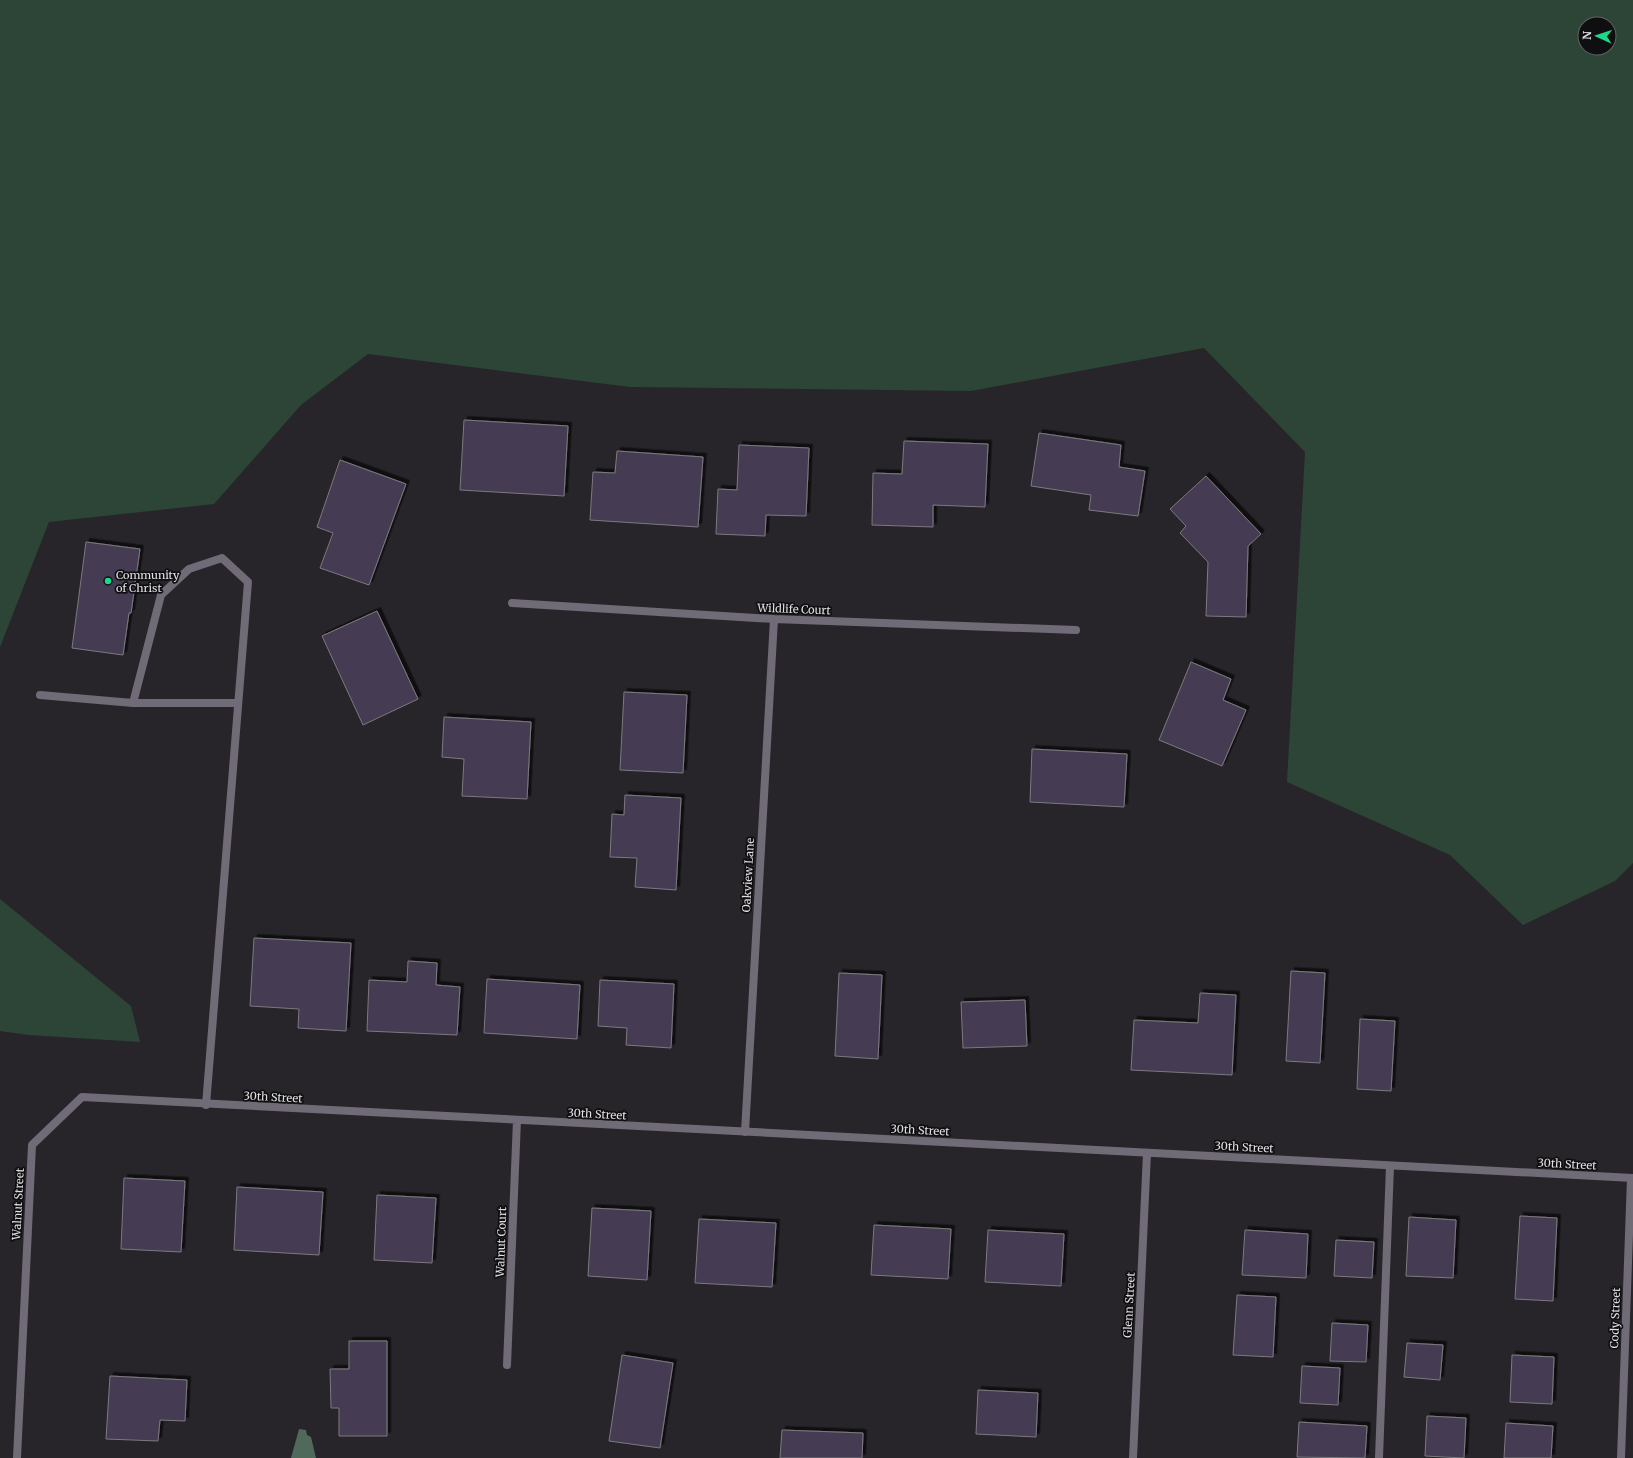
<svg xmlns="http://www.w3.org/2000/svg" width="1633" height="1458" font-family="Merriweather,serif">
  <defs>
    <filter id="shadow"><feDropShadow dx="3.5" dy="-3.5" stdDeviation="0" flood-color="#0009"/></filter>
  </defs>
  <rect width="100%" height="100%" fill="#272529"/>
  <path fill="#2c4536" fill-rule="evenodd" d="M0 0H1633V863L1615 881 1523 925 1450 855 1287 782 1305 452 1204 348 971 391 630 387 368 354 301 405 214 504 49 522 0 647ZM1585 24H1609V48H1585Z
    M0 899 131 1006 140 1042 28 1035 0 1031Z"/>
  <path fill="#4f6a5a" d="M299 1429 306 1430 307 1435 311 1437 316 1458H291Z"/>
  <path fill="#453b52" stroke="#7c7a7f" filter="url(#shadow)" d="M464 420 568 426 564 496 460 490Z
    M1039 433 1121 445 1119 467 1145 471 1138 516 1089 510 1091 495 1031 486Z
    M904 441 988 444 985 507 933 505V527L872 525 873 473 902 474Z
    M739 445 809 448 806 516 766 515 765 536 716 534 718 489 737 490Z
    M617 451 703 457 698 527 590 520 593 472 615 473Z
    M340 460 406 484 369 585 320 568 333 533 317 527Z
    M1206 476 1261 534 1248 546 1246 617 1206 616 1208 562 1180 533 1186 526 1170 509Z
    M86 542 140 549 131 613H129L123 655 72 648Z
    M377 611 418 699 363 725 322 636Z
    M1191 662 1231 679 1223 700 1246 710 1222 766 1159 740Z
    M624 692 687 695 683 773 620 770Z
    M444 717 531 722 527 799 462 796 464 759 442 757Z
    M1032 749 1127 754 1124 807 1030 802Z
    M625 795 681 798 676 890 635 887 637 858 610 857 612 814 624 815Z
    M254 938 351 943 346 1031 298 1028 299 1009 250 1006Z
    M408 961 437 963 436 985 460 987 457 1035 367 1031 369 980 407 982Z
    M1291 971 1325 973 1320 1063 1286 1061Z
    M839 973 882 975 878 1059 835 1056Z
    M487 979 580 985 577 1039 484 1033Z
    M600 980 674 984 671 1048 626 1045 627 1028 598 1026Z
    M1200 993 1236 995 1232 1075 1131 1070 1134 1020 1198 1023Z
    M1025 1000 1027 1046 963 1048 961 1002Z
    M1360 1019 1395 1021 1391 1091 1357 1089Z
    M124 1178 185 1181 181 1252 121 1249Z
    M237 1187 323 1192 319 1255 234 1250Z
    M377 1195 436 1198 432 1263 374 1260Z
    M592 1208 651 1211 647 1280 588 1276Z
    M1520 1216 1557 1218 1553 1301 1515 1299Z
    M1409 1217 1456 1220 1453 1278 1406 1276Z
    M699 1219 776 1223 772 1287 695 1283Z
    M874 1225 951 1229 948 1279 871 1275Z
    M988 1230 1064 1234 1061 1286 985 1282Z
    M1245 1230 1308 1234 1306 1278 1242 1275Z
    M1336 1240 1374 1242 1372 1278 1334 1276Z
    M1237 1295 1276 1297 1273 1357 1233 1355Z
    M1332 1323 1368 1325 1366 1362 1330 1361Z
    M349 1341H387V1436H339V1408H331L330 1369H349Z
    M1407 1343 1443 1345 1440 1380 1404 1377Z
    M622 1355 673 1363 660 1448 609 1441Z
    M1512 1355 1554 1357 1552 1404 1510 1402Z
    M1302 1366 1340 1368 1338 1405 1300 1403Z
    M110 1376 187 1380 185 1421 160 1420 158 1441 106 1439Z
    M978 1390 1038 1393 1036 1437 976 1434Z
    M1427 1416 1466 1418 1464 1458 1425 1456Z
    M1299 1422 1367 1426 1365 1458 1297 1457Z
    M1506 1423 1553 1426 1551 1458H1504Z
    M782 1430 863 1433 862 1458H780Z"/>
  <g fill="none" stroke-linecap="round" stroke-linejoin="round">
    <path stroke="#706b76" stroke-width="8" d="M40 695 133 703H238
      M133 703 161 595 189 569 222 558 248 582 206 1105
      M1379 1458 1390 1166"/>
    <path stroke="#706b76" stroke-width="8" d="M512 603 774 619 1076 630
      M745 1132 774 619
      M507 1365 517 1120
      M17 1458 32 1145 82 1097 1633 1178
      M1133 1458 1147 1153
      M1621 1458 1631 1178"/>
  </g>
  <circle fill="#1bd988" stroke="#0f0e10" stroke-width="1.5" cx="108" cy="581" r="4"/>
  <g text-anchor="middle" stroke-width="3.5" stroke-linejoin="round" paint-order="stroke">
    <g font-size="11" fill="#e1dfe2" stroke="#0f0e10" text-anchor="start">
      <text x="116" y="579">Community<tspan x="116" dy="13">of Christ</tspan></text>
    </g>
    <g font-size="11" fill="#e1dfe2" stroke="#0f0e10">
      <text transform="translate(794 609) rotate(2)" y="4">Wildlife Court</text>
      <text transform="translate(748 875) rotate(-87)" y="4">Oakview Lane</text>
      <text transform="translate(273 1097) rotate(3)" y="4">30th Street</text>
      <text transform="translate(597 1114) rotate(3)" y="4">30th Street</text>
      <text transform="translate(920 1130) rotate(3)" y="4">30th Street</text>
      <text transform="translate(1244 1147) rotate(3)" y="4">30th Street</text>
      <text transform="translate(1567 1164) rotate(3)" y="4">30th Street</text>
      <text transform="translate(18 1204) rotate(-87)" y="4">Walnut Street</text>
      <text transform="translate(501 1242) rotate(-88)" y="4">Walnut Court</text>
      <text transform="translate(1129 1305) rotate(-87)" y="4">Glenn Street</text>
      <text transform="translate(1615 1318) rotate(-88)" y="4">Cody Street</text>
    </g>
  </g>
  <g transform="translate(1597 36) rotate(273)"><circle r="19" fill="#0f0e10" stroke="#636264"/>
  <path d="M0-3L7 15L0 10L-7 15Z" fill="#1bd988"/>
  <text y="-6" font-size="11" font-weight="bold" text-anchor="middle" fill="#e1dfe2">N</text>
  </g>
</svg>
